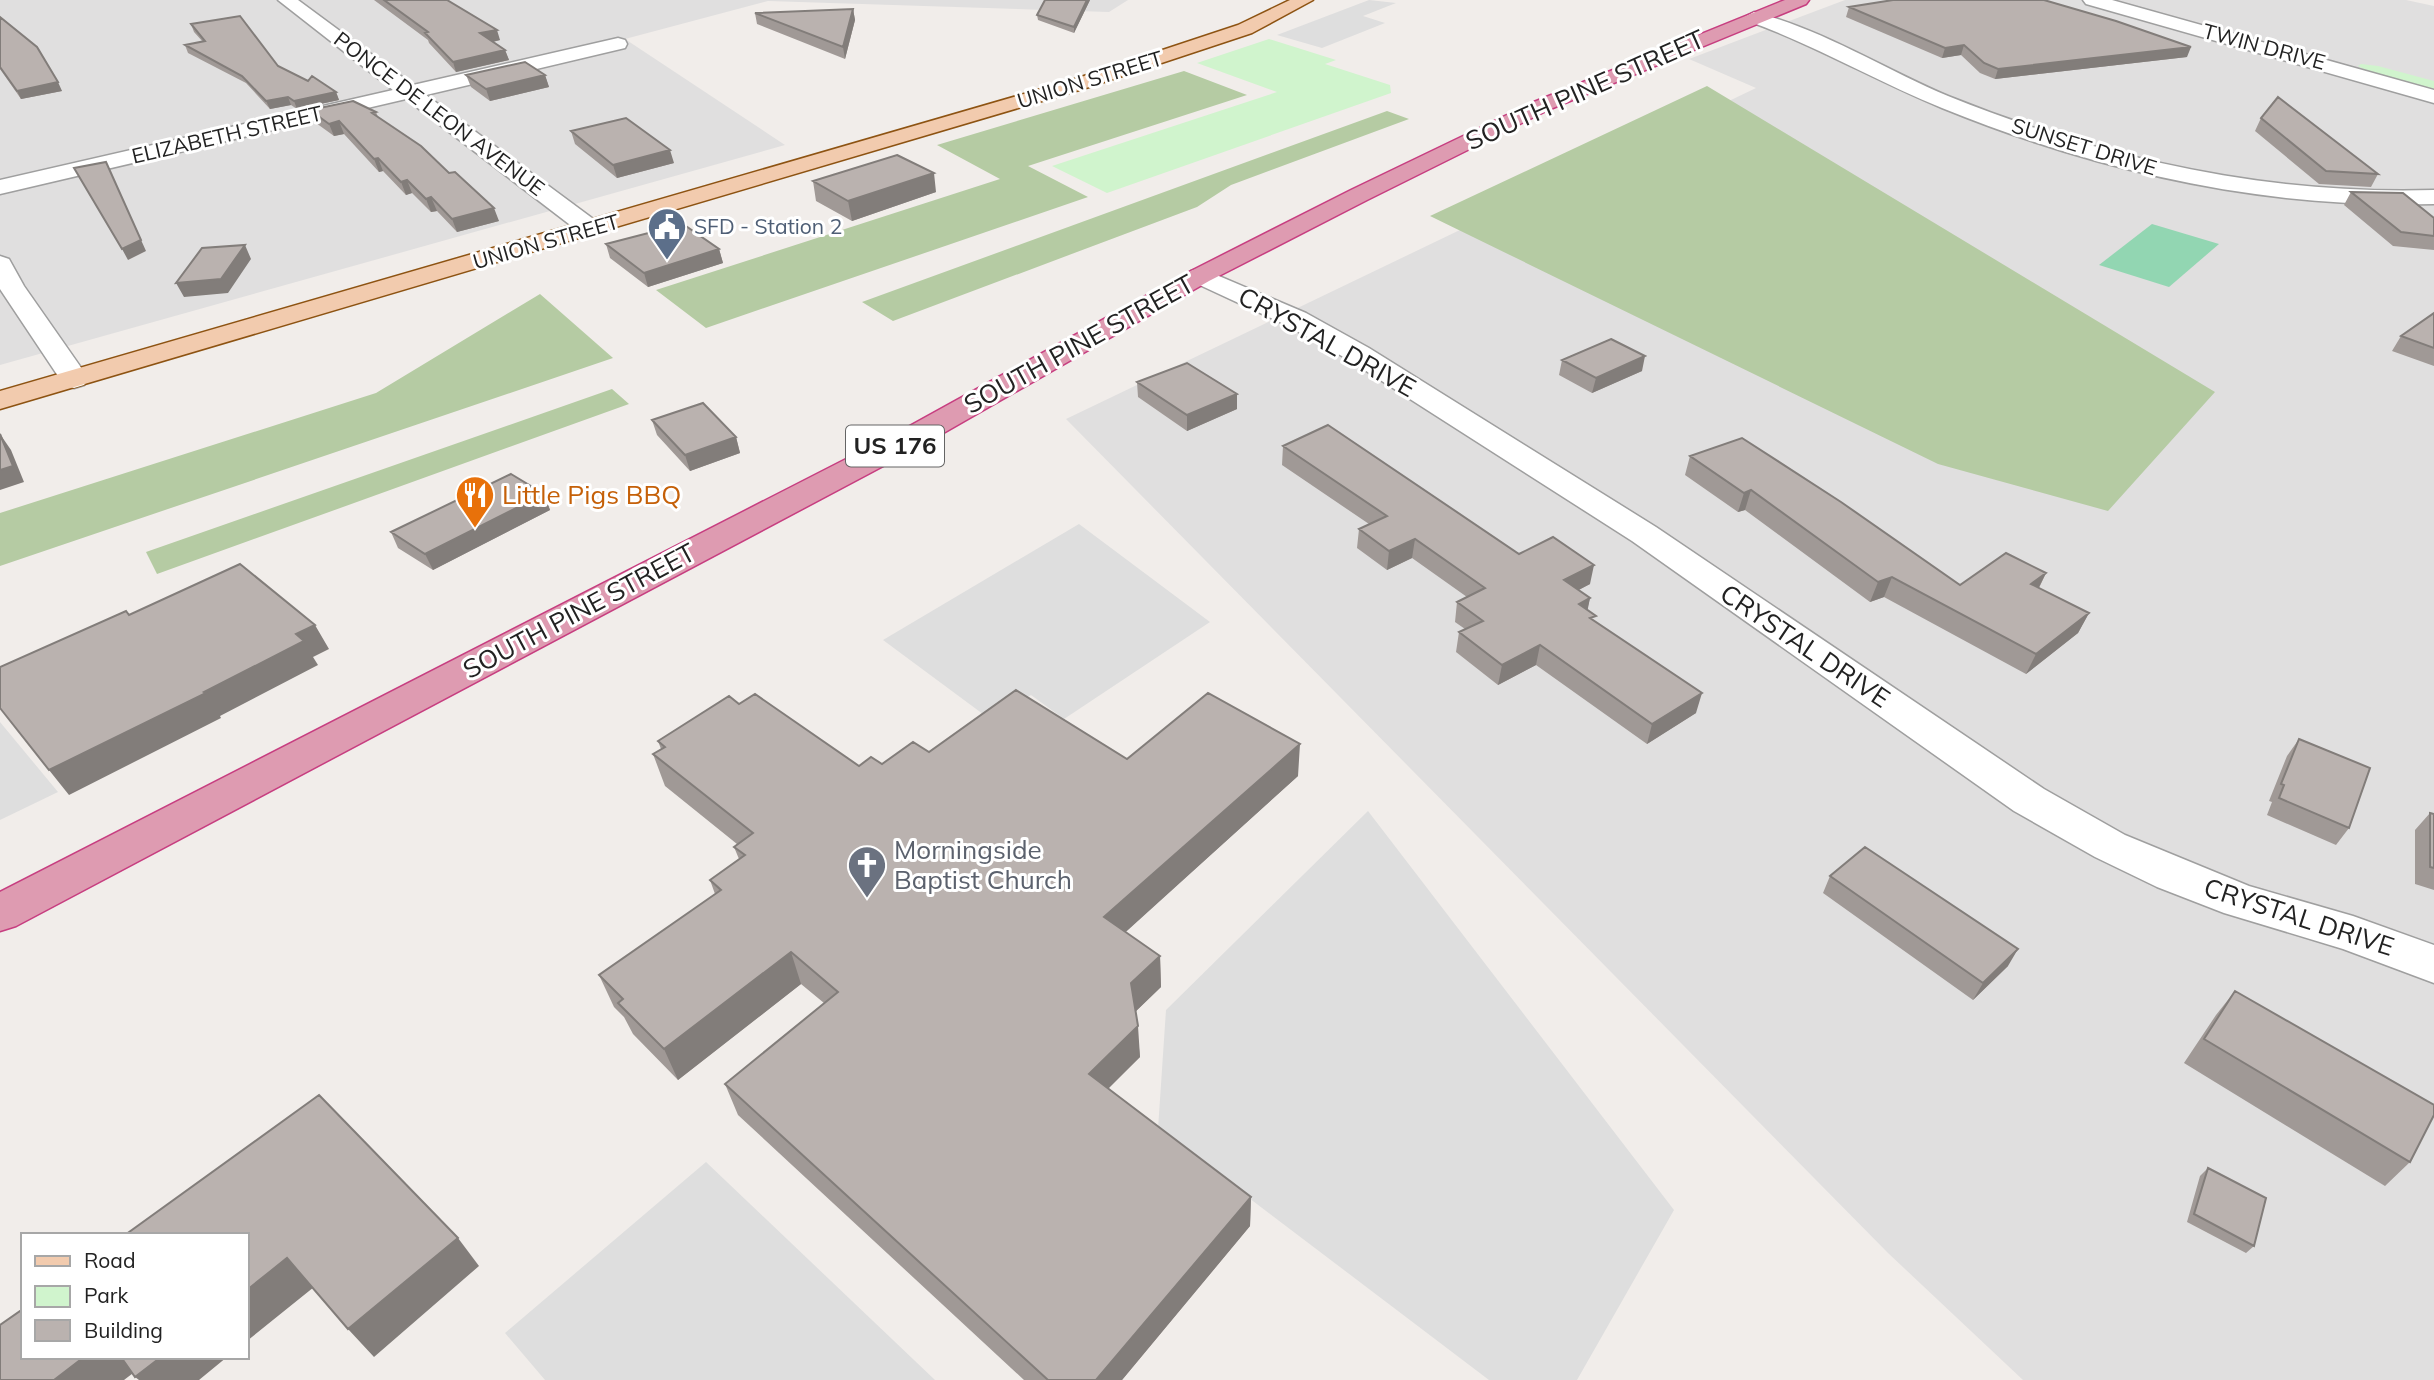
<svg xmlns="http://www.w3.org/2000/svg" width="2434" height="1380" font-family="Mulish,sans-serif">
  <rect width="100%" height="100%" fill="#f1edea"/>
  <path fill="#e0dfdf" d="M0 0H1128L1109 12 768 1 625 39 785 145 0 365Z
    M1845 0H2406L2434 6V1380H2023L1888 1253 1066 419 1756 88 1689 59Z"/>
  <path fill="#b5cba3" d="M1184 71 1247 95 1028 166 1088 197 706 328 656 290 1000 179 937 145Z
    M1707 86 2215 392 2108 511 1938 464 1430 216Z
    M1387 111 1409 119 1231 185 1197 207 893 321 862 302Z
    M540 294 613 358 0 566V513L376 393Z
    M612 389 629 404 157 574 146 552Z"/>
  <path fill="#d0f4cd" d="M1269 39 1336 60 1325 64 1390 85 1391 93 1107 193 1052 166 1277 92 1197 63Z
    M2361 64 2378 66 2434 81V92L2364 69 2358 66Z"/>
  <path fill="#92d6b2" d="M2152 224 2219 244 2169 287 2099 265Z"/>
  <path fill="#dedede" d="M1369 0 1396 3 1363 16 1385 23 1322 48 1277 35Z
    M1079 524 1210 622 1064 719 1031 695 991 720 883 640Z
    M0 722 58 792 0 820Z
    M1368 811 1674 1210 1577 1380H1489L1158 1129 1166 1010Z
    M706 1162 935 1380H545L505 1333Z"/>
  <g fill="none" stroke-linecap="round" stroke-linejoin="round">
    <g stroke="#9f9f9f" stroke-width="3">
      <path id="minor" d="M278 0H298L413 85 618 38 625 40 627 44 625 48 426 95 600 224 603 229 600 234 591 236 582 234 406 99 0 194V180L393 90Z
        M2083 0H2112L2434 90V103L2086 4Z
        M1754 12C1822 29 1884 69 1948 96 2104 159 2266 195 2434 190V204C2264 209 2099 172 1942 108 1876 81 1815 45 1748 21L1745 17Z
        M0 256 9 259 24 286 89 379 84 385 74 388 64 385 0 289Z
        M1200 268 1306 313 1369 348 1656 527 2044 789 2125 835 2249 886 2353 916 2434 945V983L2343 949 2224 913 2157 887 2095 857 2014 811 1632 541 1349 360 1286 325 1191 281 1187 276 1191 271Z"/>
    </g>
    <g stroke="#8d5312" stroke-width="3">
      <path id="major" d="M1290 0H1313L1252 33 1086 88 0 409V391L1072 80 1238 25Z"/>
    </g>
    <g stroke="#c73e80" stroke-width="3">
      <path id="highway" d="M1785 0H1809L1806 4 1548 110 1367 200 1209 281 919 447 16 926 0 931V892L897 433 1191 271 1351 190 1534 102Z"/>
    </g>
    <use href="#minor" fill="#fff" fill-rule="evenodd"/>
    <use href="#major" fill="#f2cbae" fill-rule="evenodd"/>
    <use href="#highway" fill="#de9bb1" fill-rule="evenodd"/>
  </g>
  <path fill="#a09996" d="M374 0H447L500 40 493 42 505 50 509 60 456 72 429 43 428 40Z
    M1045 0H1090L1074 33 1038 20 1037 15Z
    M1849 7 2187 57 1995 79 1980 73 1961 55 1942 58 1846 17Z
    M853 9 855 20 845 59 757 24 755 13Z
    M0 17 62 91 21 99 0 69Z
    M191 24 308 81 336 92 339 100 297 109 291 105 270 109 246 83 188 53 185 45 203 42 194 32Z
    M466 75H545L549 87 490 101 471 87Z
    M310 110 376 112 378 117 499 221 457 232 437 211 431 212 412 193 406 195 383 171 379 172 344 134 334 136 316 123Z
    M2261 118 2378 174 2371 187 2319 184 2255 131Z
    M571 131 674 163 617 178 575 144Z
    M813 181 936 192 852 221 816 201Z
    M2351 192 2434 218V250L2393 246 2344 205Z
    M606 244 719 249 723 263 648 287 610 258Z
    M2434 313V366L2392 351 2401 336Z
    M1562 360 1642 371 1592 393 1559 375Z
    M1137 382 1237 409 1187 431 1138 397Z
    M652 420 736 437 740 453 690 471 657 435Z
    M1283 446 1519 554 1590 584 1578 590 1590 598 1587 610 1594 621 1696 713 1647 744 1536 665 1498 685 1456 652 1459 632 1465 629 1455 622 1457 602 1467 597 1412 558 1387 570 1357 548 1359 529 1369 524 1282 465Z
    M1690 456 1960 585 2046 573 2039 588 2089 613 2078 633 2026 674 1884 597 1870 602 1745 510 1738 512 1685 475Z
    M544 494 550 510 433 570 398 548 391 532Z
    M739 704 859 766 882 764 929 752 1127 759 1298 776 1125 932 1160 956 1161 987 1135 1012 1140 1057 1108 1088 1251 1197 1250 1226 1122 1380H1024L738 1115 725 1084 824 1003 801 984 678 1080 633 1034 624 1017 614 1007 599 975 715 894 710 880 739 859 734 847 737 844 665 786 653 754 661 749 658 741Z
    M2299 739 2349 828 2336 845 2267 815 2272 802 2269 801 2287 756Z
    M2430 813 2434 814V890L2415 884V830Z
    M1830 876 2008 966 1973 1000 1823 893Z
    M2235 991 2410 1162 2385 1186 2184 1063 2216 1015Z
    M2208 1168 2254 1246 2246 1253 2187 1222 2200 1176Z"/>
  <path fill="#827d7a" d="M1087 0H1090L1074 33V27Z
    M853 9 855 20 845 59 843 47Z
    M497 30 500 40 483 44 480 33Z
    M1964 45 1961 55 1942 58 1945 48Z
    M2191 47 2187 57 1995 79 1998 69Z
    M505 50 509 60 456 72 453 62Z
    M545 75 549 87 490 101 486 89Z
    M58 82 62 91 21 99 17 91Z
    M336 92 339 100 297 109 294 101Z
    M288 97 291 105 270 109 266 101Z
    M339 121 344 134 334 136 329 124Z
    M670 150 674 163 617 178 613 165Z
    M378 158 383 171 379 172 374 159Z
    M106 162 146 251 128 260 122 249Z
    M934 173 936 192 852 221 848 201Z
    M407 180 412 193 406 195 401 182Z
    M431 197 437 211 431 212 426 199Z
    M494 208 499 221 457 232 452 219Z
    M245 245 251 259 228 293 184 297 176 283Z
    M719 249 723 263 648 287 644 273Z
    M1645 356 1642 371 1592 393 1596 378Z
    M1237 394V409L1187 431V415Z
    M0 434 11 450 24 482 0 490Z
    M736 437 740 453 690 471 685 455Z
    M1751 490 1745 510 1738 512 1744 493Z
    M544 494 550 510 433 570 425 554Z
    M1415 539 1412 558 1387 570 1389 551Z
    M1594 565 1590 584 1560 600 1564 580Z
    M2046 573 2036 593 2031 584Z
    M1892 577 1884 597 1870 602 1878 582Z
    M1590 598 1586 618 1579 604Z
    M2089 613 2078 633 2026 674 2036 654Z
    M315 625 329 649 313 657 318 665 220 716 221 718 69 795 49 770 204 692 296 634Z
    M1540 645 1536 665 1498 685 1502 665Z
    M1702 693 1696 713 1647 744 1652 724Z
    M1300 744 1298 776 1107 949 1104 917Z
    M2018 949 2008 966 1973 1000 1983 983Z
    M791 952 801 984 678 1080 664 1049Z
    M1160 956 1161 987 1133 1014 1131 983Z
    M1138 1026 1140 1057 1092 1105 1089 1074Z
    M1251 1197 1250 1226 1122 1380H1096Z
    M458 1238 479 1266 374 1357 348 1329Z
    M287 1258 314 1287 247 1341V1290Z
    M84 1357H130L141 1367 124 1380H54Z
    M161 1357H227L199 1380H139L135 1377Z"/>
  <path fill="#bab2af" stroke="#827d7a" stroke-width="2" d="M384 0H447L497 30 480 33 505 50 453 62 425 33 428 32Z
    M1045 0H1087L1074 27 1037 15Z
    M1893 0H2044L2116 21 2191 47 1998 69 1984 63 1964 45 1945 48 1849 7Z
    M853 9 843 47 755 13Z
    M240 16 278 66 308 81 312 76 336 92 294 101 288 97 266 101 242 76 185 45 205 41 191 24Z
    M0 17 37 47 58 82 17 91 0 67Z
    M525 62 545 75 486 89 466 75Z
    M2278 97 2378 174 2326 171 2261 118Z
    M353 101 376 112 372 113 421 146 449 173 455 172 494 208 452 219 431 197 426 199 407 180 401 182 378 158 374 159 339 121 329 124 310 110Z
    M626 118 670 150 613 165 571 131Z
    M897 155 934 173 848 201 813 181Z
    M106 162 141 240 122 249 74 168Z
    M2351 192 2403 193 2434 218V236L2401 232Z
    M683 224 719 249 644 273 606 244Z
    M245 245 221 279 176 283 202 248Z
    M2434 313V348L2401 336Z
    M1611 339 1645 356 1596 378 1562 360Z
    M1187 363 1237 394 1187 415 1137 382Z
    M703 403 736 437 685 455 652 420Z
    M1328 425 1519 554 1553 537 1594 565 1564 580 1590 598 1579 604 1596 616 1590 618 1702 693 1652 724 1540 645 1502 665 1459 632 1483 621 1457 602 1485 588 1415 539 1389 551 1359 529 1387 516 1283 446Z
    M0 434 13 466 0 470Z
    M1742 438 1841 502 1960 585 2006 553 2046 573 2031 584 2089 613 2036 654 1892 577 1878 582 1751 490 1744 493 1690 456Z
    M511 474 544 494 425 554 391 532Z
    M240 564 315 625 296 634 304 641 204 692 206 693 49 770 0 708V667L126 611 129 615Z
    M1016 690 1127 759 1208 693 1300 744 1104 917 1160 956 1131 983 1138 1026 1089 1074 1251 1197 1096 1380H1048L725 1084 838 992 791 952 664 1049 618 1003 623 999 599 975 721 890 710 880 745 855 734 847 753 833 653 754 665 747 658 741 729 696 739 704 755 694 859 766 871 757 882 764 913 742 929 752Z
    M2299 739 2370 768 2349 828 2279 798 2284 785 2281 784Z
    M2430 813 2434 814V868L2430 867Z
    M1865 847 2018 949 1983 983 1830 876Z
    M2235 991 2434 1105V1115L2410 1162 2204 1039Z
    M319 1095 458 1238 348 1329 287 1258 247 1290V1235H125Z
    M2208 1168 2266 1198 2254 1246 2194 1214Z
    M23 1309V1357H84L54 1380H0V1325Z
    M121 1357H161L135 1377Z"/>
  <defs>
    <g id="civic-pin" transform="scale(2.0125)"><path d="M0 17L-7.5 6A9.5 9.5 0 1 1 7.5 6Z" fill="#5c6f8a" stroke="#fff"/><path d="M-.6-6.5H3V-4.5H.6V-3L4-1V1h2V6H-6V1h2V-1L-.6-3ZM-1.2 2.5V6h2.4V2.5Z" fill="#fff"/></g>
    <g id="restaurant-pin" transform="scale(2.0125)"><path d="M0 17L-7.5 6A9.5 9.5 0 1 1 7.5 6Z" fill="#e8710a" stroke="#fff"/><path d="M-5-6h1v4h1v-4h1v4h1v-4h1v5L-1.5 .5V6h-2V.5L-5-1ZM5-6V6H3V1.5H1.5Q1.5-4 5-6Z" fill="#fff"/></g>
    <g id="church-pin" transform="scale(2.0125)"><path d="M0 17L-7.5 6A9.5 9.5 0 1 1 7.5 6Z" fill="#6b7280" stroke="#fff"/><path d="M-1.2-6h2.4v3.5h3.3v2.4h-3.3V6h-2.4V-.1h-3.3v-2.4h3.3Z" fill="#fff"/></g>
  </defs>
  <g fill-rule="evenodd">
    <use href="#civic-pin" x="667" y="227"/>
    <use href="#restaurant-pin" x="475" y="495"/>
    <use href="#church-pin" x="867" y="865"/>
  </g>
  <g text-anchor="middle" stroke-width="6" stroke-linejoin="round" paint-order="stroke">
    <g font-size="21" fill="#222" stroke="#fff">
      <text transform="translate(2264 47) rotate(15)" y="7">TWIN DRIVE</text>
      <text transform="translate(1090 80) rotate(-17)" y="7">UNION STREET</text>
      <text transform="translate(439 114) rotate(37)" y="7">PONCE DE LEON AVENUE</text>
      <text transform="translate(227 135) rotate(-13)" y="7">ELIZABETH STREET</text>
      <text transform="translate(2084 147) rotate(17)" y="7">SUNSET DRIVE</text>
      <text transform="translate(546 242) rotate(-16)" y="7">UNION STREET</text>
    </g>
    <g font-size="21" fill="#4e5e75" stroke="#fff" text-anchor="start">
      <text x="694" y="234">SFD - Station 2</text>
    </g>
    <rect fill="#fff" stroke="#646464" stroke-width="2" x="846" y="425.5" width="98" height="41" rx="5"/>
    <g font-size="24" font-weight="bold" fill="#222">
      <text x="895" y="454">US 176</text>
    </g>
    <g font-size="26" fill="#222" stroke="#fff">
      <text transform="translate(1585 90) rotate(-24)" y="9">SOUTH PINE STREET</text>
      <text transform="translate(1327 342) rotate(29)" y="9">CRYSTAL DRIVE</text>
      <text transform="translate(1079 344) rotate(-29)" y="9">SOUTH PINE STREET</text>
      <text transform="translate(579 611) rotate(-28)" y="9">SOUTH PINE STREET</text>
      <text transform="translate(1805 646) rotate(34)" y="9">CRYSTAL DRIVE</text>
      <text transform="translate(2299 917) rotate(18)" y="9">CRYSTAL DRIVE</text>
    </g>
    <g font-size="26" fill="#c56008" stroke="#fff" text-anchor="start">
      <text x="502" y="504">Little Pigs BBQ</text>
    </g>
    <g font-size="26" fill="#5b616d" stroke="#fff" text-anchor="start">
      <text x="894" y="859">Morningside<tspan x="894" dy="30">Baptist Church</tspan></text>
    </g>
  </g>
  <rect x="21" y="1233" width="228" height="126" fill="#ffffff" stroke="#a7a7a7" stroke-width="2"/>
  <rect x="35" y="1256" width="35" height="10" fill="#f2cbae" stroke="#a7a7a7" stroke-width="2"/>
  <text x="84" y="1268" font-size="21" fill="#222222">Road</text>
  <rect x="35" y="1286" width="35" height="21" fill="#d0f4cd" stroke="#a7a7a7" stroke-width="2"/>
  <text x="84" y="1303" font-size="21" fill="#222222">Park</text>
  <rect x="35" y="1320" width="35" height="21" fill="#bab2af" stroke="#a7a7a7" stroke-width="2"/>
  <text x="84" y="1338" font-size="21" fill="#222222">Building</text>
</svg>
